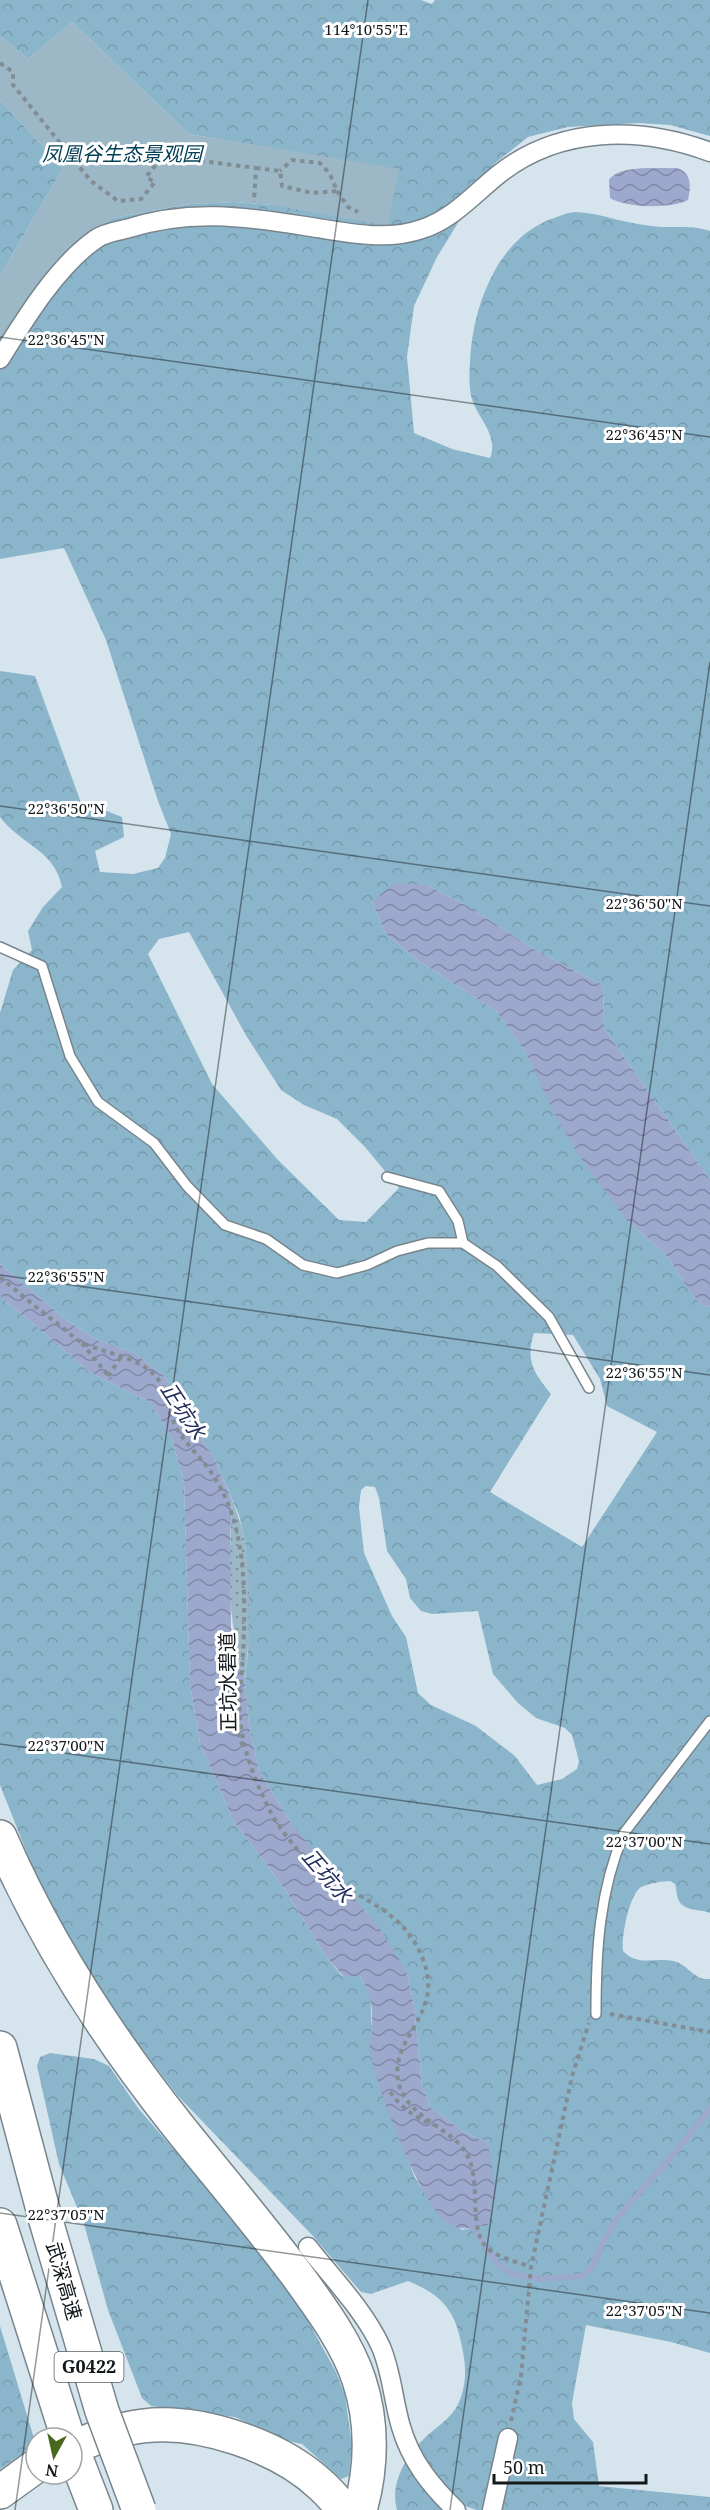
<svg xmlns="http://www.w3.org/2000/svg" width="710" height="2510" font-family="'Noto Serif','Noto Sans SC',serif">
  <defs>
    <pattern id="grass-dots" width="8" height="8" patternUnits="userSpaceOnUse" patternTransform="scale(1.5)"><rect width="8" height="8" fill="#9cb7c6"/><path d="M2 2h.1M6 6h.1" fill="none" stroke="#7e94a0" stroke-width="1.8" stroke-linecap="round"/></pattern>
    <pattern id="forest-crowns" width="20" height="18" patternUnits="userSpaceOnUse" patternTransform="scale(1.5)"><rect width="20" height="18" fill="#8bb5cb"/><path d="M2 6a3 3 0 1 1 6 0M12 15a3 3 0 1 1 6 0" fill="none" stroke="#779bae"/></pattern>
    <pattern id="water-waves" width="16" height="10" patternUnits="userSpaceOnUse" patternTransform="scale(1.5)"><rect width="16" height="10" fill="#9da8cd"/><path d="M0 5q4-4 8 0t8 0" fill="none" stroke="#7f88a6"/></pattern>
  </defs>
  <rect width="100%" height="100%" fill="#d6e5ed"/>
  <path fill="url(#grass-dots)" d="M232 1500C256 1555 251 1623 245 1681 226 1620 229 1564 232 1500Z"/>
  <path fill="url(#forest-crowns)" fill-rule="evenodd" d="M0 0H421L432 4 435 0H710V136L670 125 638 123 568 127 528 137 494 164 437 257 414 306 407 357 414 433 452 449 490 458C499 435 478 419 472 399 469 390 469 373 470 363 472 308 497 237 554 218 560 216 569 212 575 212 601 213 626 224 652 226 671 229 691 224 710 231V1180L604 1028 603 985 538 952 471 908 427 885 372 902 385 933 419 961 496 1011 525 1051 541 1081 628 1222 664 1252 693 1296 703 1305 710 1307V1913C701 1909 683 1912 678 1899 676 1894 677 1889 675 1884L670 1881C662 1881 648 1884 641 1887 629 1895 621 1938 623 1951 638 1967 654 1957 673 1961 687 1963 694 1981 710 1979V2353L671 2342 586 2325 572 2403 574 2419 593 2442 599 2486 710 2497V2510H476L458 2503 445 2510H397C389 2481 408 2453 429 2434 442 2423 456 2414 461 2397 468 2376 465 2359 460 2338 453 2306 437 2293 408 2281L371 2294 361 2292 312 2235 178 2096 98 1993 56 1926 0 1785V1296L91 1373 150 1402 171 1436 184 1482 190 1684 200 1743 233 1820 284 1888 325 1955 342 1976H360L370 1994 372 2028 370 2049 380 2087 415 2178 430 2201 462 2230 488 2224V2143L464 2132 430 2107 422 2084 414 2006 407 1972 291 1823 259 1771 249 1726 245 1681 248 1653 249 1593 246 1548 239 1515 213 1456 187 1417 177 1394 163 1375 135 1353 97 1340 66 1320 0 1264V1013L13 970 32 950 28 931 43 907 62 887C55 850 21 845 0 817V671L35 676 84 811H107L122 817 124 837 95 851 100 872 133 874 158 868 165 858 171 834 158 801 106 640 64 548 0 559V341L3 343 68 255 113 218 190 204 235 202 272 205 399 170 189 134 72 22 28 59 0 36ZM189 932 247 1037 281 1090 304 1105 337 1119 365 1147 399 1188 366 1222 339 1220 278 1160 212 1084 148 954 159 939ZM534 1333 573 1335 600 1379 607 1406 657 1432 582 1547 490 1492 551 1394C534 1373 525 1361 534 1333ZM366 1486 375 1487 379 1498 387 1551 406 1579 410 1598 421 1611 432 1614 478 1611 493 1674 518 1703 536 1718 565 1728 572 1735 579 1761 577 1769 562 1779 537 1785 515 1756 476 1726 431 1705 418 1693 406 1637 392 1616 364 1553 359 1507 361 1490Z
    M0 100 63 168 0 276Z
    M50 2053 94 2059 109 2066 138 2108 246 2233 302 2310 336 2372 345 2395 352 2446 349 2476 341 2479 302 2444 288 2441 235 2417 151 2406 142 2398 108 2310 84 2224 59 2164 37 2066 40 2057Z
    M0 2326 36 2445 0 2469Z"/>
  <path fill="#9cb7c6" d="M72 22 189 134 399 169 388 226 272 205 235 202 190 204 113 218 68 255 3 343 0 341V276L63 168 0 100V36L28 59Z"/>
  <path fill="url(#water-waves)" d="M677 168C692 173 691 186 688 200 671 209 626 208 610 198L609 180C619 164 660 169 677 168Z
    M394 883 427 885 471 908 538 952 603 985 604 1028 710 1180V1307L703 1305 693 1296 664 1252 628 1222 580 1157 557 1119 525 1051 496 1011 419 961 385 933 372 902Z
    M0 1264 66 1320 97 1340 135 1353 163 1375 177 1394 187 1417 213 1456 232 1500 230 1538 231 1627 236 1651 245 1681 249 1726 259 1771 291 1823 380 1929 407 1972 414 2006 422 2084 430 2107 464 2132 488 2143 495 2190 488 2225C474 2227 462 2232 449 2224 421 2208 375 2084 370 2051 369 2044 372 2036 372 2028 373 2007 371 1994 360 1976H343L325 1955 284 1888 233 1820 200 1743 190 1684 184 1482 171 1436 150 1402 91 1373 0 1296Z"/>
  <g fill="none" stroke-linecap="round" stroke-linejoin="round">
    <path stroke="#9da8cd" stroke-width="6" d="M469 2221 496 2263 512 2274 540 2279 582 2276 592 2267 603 2242 617 2218 678 2149 710 2108"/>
    <g stroke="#78858d" stroke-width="12">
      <path id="service" d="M0 947 42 966 70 1056 98 1102 154 1143 187 1186 225 1225 266 1239 303 1265 337 1273 367 1265 397 1251 428 1243H463L497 1266 549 1317 589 1388
        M387 1177 439 1191 458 1221 463 1243
        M596 2014C596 1951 599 1892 624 1833L710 1721"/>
    </g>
    <g stroke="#78858d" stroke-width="21">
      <path id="minor" d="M0 359C25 319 57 266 96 239 104 233 117 231 126 229 188 209 242 216 305 226 343 232 385 242 422 229 453 219 474 194 499 174 560 126 639 126 710 152
        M308 2247C333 2279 364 2310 381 2347 392 2373 393 2400 401 2427 411 2461 431 2486 456 2510
        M492 2510 508 2438"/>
    </g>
    <g stroke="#78858d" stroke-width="36">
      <path id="motorway" d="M0 1837C45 1941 108 2038 178 2126 218 2176 259 2224 297 2275 320 2307 347 2343 359 2380 373 2422 372 2468 360 2510
        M0 2048 46 2221
        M0 2225 68 2438
        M72 2448C94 2438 119 2429 143 2426 200 2419 280 2446 322 2486 330 2493 337 2502 344 2510
        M72 2448 96 2510
        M0 2492 36 2466"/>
    </g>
    <path stroke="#828d93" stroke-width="4" stroke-dasharray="4.5 4.5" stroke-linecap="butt" d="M0 63 13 72V85L91 181 118 201 141 199 155 182 146 177 163 156 256 168 254 202
      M256 168 280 171 282 186 312 193 337 191 330 174 320 163 292 160 280 171
      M337 191 348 207 358 212
      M0 1277C19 1293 38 1309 58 1324 66 1330 74 1339 83 1343 108 1355 144 1357 160 1382 168 1397 169 1415 177 1429 185 1442 195 1452 204 1463 223 1486 234 1514 239 1543 246 1578 245 1631 242 1668 241 1684 239 1701 240 1718 243 1749 254 1779 268 1807 282 1834 303 1859 329 1877 368 1903 407 1914 424 1962 443 2015 391 2036 398 2080 403 2112 442 2125 461 2146 487 2175 463 2232 491 2251 503 2259 518 2262 531 2267
      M82 1343 111 1379
      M108 1376 121 1357
      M229 1689 233 1721 243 1746
      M610 2014 710 2032
      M390 2092C403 2109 414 2117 434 2125
      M511 2421 521 2376 531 2267 572 2076 589 2023"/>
    <use href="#service" stroke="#fff" stroke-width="9"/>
    <use href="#minor" stroke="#fff" stroke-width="18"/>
    <use href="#motorway" stroke="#fff" stroke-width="33"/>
    <g stroke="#78858d" stroke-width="36" stroke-linecap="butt">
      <path id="motorway-bridge" d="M46 2221 102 2411 139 2510"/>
    </g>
    <use href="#motorway-bridge" stroke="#fff" stroke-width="33"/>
  </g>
  <path fill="none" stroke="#13181b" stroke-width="1.5" stroke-opacity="0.45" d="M0 337 710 437M0 806 710 906M0 1275 710 1375M0 1744 710 1844M0 2213 710 2313M15 2510 368 0M450 2510 710 662"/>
  <g text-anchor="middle" stroke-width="6" stroke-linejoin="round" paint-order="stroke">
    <rect fill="#fff" stroke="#5a5d5f" stroke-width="1.5" x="54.5" y="2352" width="69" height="30" rx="4.5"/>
    <g font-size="18" font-weight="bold" fill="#13181b">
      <text x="89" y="2373">G0422</text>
    </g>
    <g font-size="20" font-style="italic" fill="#013d54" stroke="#fff">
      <text x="122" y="161">凤凰谷生态景观园</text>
    </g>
    <g font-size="20" fill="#13181b" stroke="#fff">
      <text transform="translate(228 1682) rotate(-91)" y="7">正坑水碧道</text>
      <text transform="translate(64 2281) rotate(74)" y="7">武深高速</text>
    </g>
    <g font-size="21" font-style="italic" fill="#232d5c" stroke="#fff">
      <text transform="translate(183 1411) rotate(57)" y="7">正坑水</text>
      <text transform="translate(327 1876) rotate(49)" y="7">正坑水</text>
    </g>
  </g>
  <g font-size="15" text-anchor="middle" fill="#13181b" stroke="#fff" stroke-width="6" stroke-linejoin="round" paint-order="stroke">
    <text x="366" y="35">114°10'55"E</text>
    <text x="66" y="345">22°36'45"N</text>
    <text x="644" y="440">22°36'45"N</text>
    <text x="66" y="814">22°36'50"N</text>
    <text x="644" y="909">22°36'50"N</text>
    <text x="66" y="1282">22°36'55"N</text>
    <text x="644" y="1378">22°36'55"N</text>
    <text x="66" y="1751">22°37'00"N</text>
    <text x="644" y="1847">22°37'00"N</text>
    <text x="66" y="2220">22°37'05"N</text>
    <text x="644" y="2316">22°37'05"N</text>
  </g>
  <g transform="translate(54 2456) rotate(188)"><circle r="28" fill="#ffffff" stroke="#a1a3a4" stroke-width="1.5"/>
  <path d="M0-4.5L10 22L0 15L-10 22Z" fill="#47681f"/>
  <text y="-9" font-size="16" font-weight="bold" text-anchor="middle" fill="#13181b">N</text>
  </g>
  <path d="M494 2474v9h152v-9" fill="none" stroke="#13181b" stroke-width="3"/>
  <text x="503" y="2474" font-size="18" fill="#13181b" stroke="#ffffff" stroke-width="4.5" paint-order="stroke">50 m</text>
</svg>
